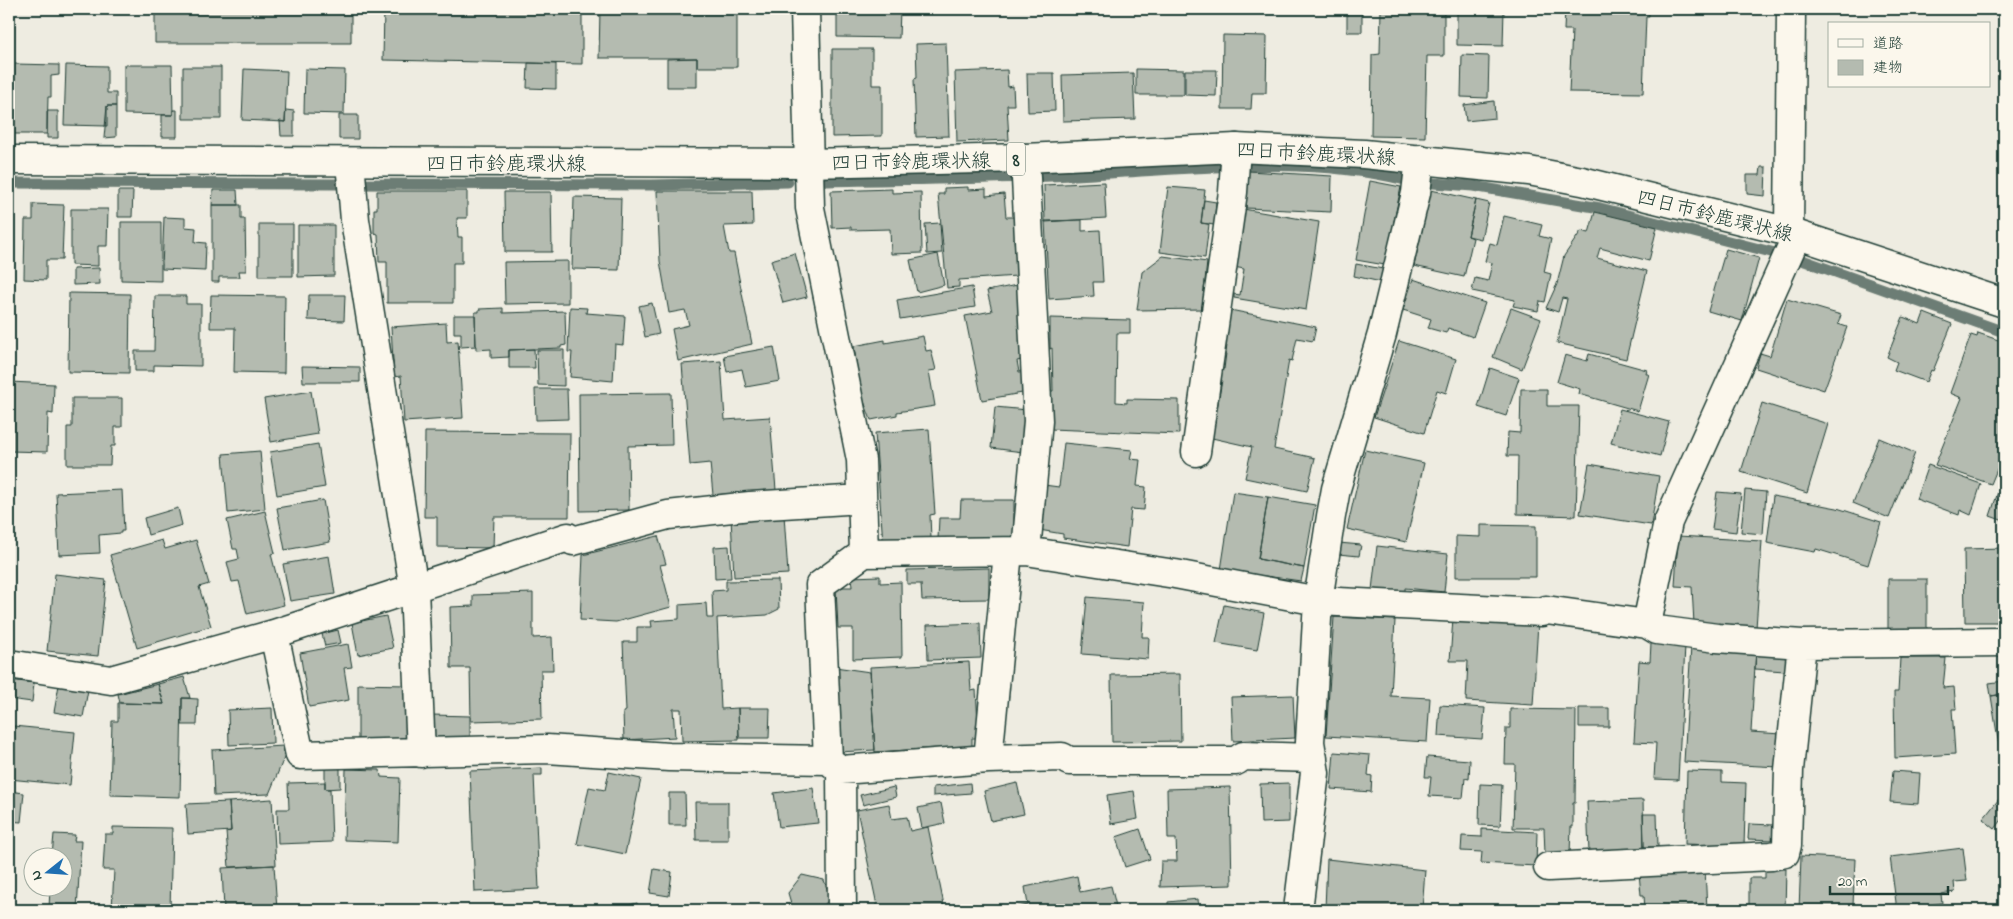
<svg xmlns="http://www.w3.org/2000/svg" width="2013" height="919" font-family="'Indie Flower','Klee One',sans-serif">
  <rect width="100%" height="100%" fill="#eeece1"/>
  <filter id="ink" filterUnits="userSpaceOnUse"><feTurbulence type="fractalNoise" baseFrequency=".02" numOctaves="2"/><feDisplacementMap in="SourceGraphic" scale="10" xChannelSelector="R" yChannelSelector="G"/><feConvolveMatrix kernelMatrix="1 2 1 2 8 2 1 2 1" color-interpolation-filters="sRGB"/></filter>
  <g filter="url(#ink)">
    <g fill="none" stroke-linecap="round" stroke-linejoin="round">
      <path stroke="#6c7d74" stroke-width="11" d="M828 181C916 179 1005 179 1093 174 1196 169 1304 155 1405 180
        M9 183 651 185 788 182
        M1433 183 1473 186 1600 208 1802 260 2004 332"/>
    </g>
    <path fill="#b4bbb0" stroke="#1f3d34" d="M155 9H351V43H155Z
      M384 9H582V64L383 60Z
      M600 9H737V67H697V58H599Z
      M837 9H900L899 38 837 37Z
      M1347 9H1362V32H1347Z
      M1381 9H1444V56H1427L1425 137 1371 136 1372 55 1380 54Z
      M1457 9H1504L1503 46 1457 45Z
      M1565 9H1649V17H1646L1643 93 1569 92 1572 30H1564Z
      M1692 9H1764V10H1692Z
      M1223 35 1267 36 1266 93H1252L1251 109H1222Z
      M946 43 949 136 916 137 914 79 917 78 916 44Z
      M832 49H872V85H882V136L832 137Z
      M1462 55 1489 56 1488 98 1461 97Z
      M697 58V87H667V59Z
      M528 63 556 64V89L527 88Z
      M14 64 59 65V75L51 76V97H48L47 134H14Z
      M66 65 107 66V93H116V106H107V126L64 125Z
      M124 65H172L173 115 124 114Z
      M183 67H221V119H183Z
      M244 69 287 71 285 122 242 120Z
      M305 69 345 70 344 114 304 113Z
      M1136 69 1184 70V95H1136Z
      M1007 70 1008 87 1013 86 1014 105H1007L1009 140 957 142 955 72Z
      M1185 70H1217L1216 96 1185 95Z
      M1027 73H1054L1055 111 1028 112Z
      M1133 73 1135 119 1063 121 1062 75Z
      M1494 101 1495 118 1466 121 1464 105Z
      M107 106H116V137L104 138Z
      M173 110H177V137H162V115H173Z
      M286 110 294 111V136H281L280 121 285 122Z
      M47 111H58V138H47Z
      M339 115H358V139H339Z
      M1761 167H1766L1765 196 1747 194V175H1760Z
      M1248 171 1332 176 1331 212 1246 208Z
      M1370 181 1401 187 1385 265 1356 260Z
      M1104 182 1106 218 1045 222 1044 185Z
      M968 187V190L986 189V196L1004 194 1006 217H1014V220H1019L1020 237 1014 238 1017 276 959 280V287L947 288 938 194H944V188Z
      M1168 187 1205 190 1201 223 1209 224 1205 258 1160 252Z
      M892 189V193L921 192 922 253 891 254 890 229 851 230V227L832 228 831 191Z
      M213 190H237L238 205H212Z
      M1431 190 1476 200 1468 236 1473 238 1464 277 1414 266Z
      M118 191H133L132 217H118Z
      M377 191H467V218H457L458 237H462V263H453V303H387V262H379L378 234 374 233V209H377Z
      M657 191H752L753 225 724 226 729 253H734L752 344 678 361 672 329 689 325 685 310 669 313 660 261Z
      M504 192H551L552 252H505Z
      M574 197 621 198 619 270 572 269Z
      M1204 200 1216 202 1214 225 1201 223Z
      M1476 200 1489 203 1481 239 1468 236Z
      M33 204 64 205 62 260H46V280L24 279 25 220H33Z
      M212 205H241V219H245L246 271H239L240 277H219V282H212Z
      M71 209H108L107 246H98V266L71 265Z
      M1243 209 1319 222 1306 310 1234 298V294L1240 295 1244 269 1234 267Z
      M1595 212 1657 227 1649 261 1600 248 1597 258 1647 271 1626 359 1557 343 1567 299 1562 298 1558 312 1546 308 1557 284 1564 256 1581 231 1589 233Z
      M1504 216 1542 225 1539 236 1551 239 1544 272 1551 274 1545 302 1540 301 1538 311 1513 306 1515 300 1472 291 1475 278 1488 281 1492 263 1485 261 1490 243 1497 245Z
      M164 217 185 218V227L196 228 195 242 206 243 205 271 162 269Z
      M1082 220V231L1100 230 1103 282H1093L1094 296 1049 299 1045 221Z
      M121 222H161V281L121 280Z
      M940 223 942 253 927 254 925 224Z
      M259 224H293V276H259Z
      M298 225H334V276L298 277Z
      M1726 249 1759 258 1742 321 1708 311Z
      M795 253 807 297 783 303 771 260Z
      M938 254 944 285 917 292 910 260Z
      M1163 256 1207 262 1202 309 1137 310 1142 272Z
      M568 261V303L505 304 504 262Z
      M1356 264 1383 269 1381 282 1354 276Z
      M99 268 100 284 73 285V269Z
      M1413 279 1485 303 1473 337 1448 328 1446 333 1428 328 1431 319 1403 310Z
      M1017 285 1027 340 1026 359 1017 361 1019 372 1024 371 1028 392 982 400 965 316 992 311 987 291Z
      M972 287 975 307 900 319 897 300Z
      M69 293 130 294 129 373 68 372Z
      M211 295 285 296 284 373 234 372 235 328H210Z
      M309 295H345L344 321 308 320Z
      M155 296H186V304H201V366L154 365V371H135V351H154Z
      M1787 299 1841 315 1838 324 1847 327 1824 390 1756 368 1760 353 1770 356Z
      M652 303 659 334 645 337 639 306Z
      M570 307 587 308 586 313 625 316 623 345 615 344 613 381 570 377 572 352H568Z
      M503 308V313L565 311 566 345 561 346V348L509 350V357L491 358V349L476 350 475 312H479V309Z
      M1511 308 1541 319 1522 369 1493 357Z
      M1230 310 1316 327 1313 341 1297 338 1292 361 1289 360 1274 449 1315 458 1307 491 1245 478 1252 447 1212 438 1222 380 1219 379 1222 368 1224 369 1227 345H1225Z
      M1924 313 1952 324 1933 371 1931 370 1926 382 1894 370 1897 362 1887 357 1903 317 1920 324Z
      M454 315H475L476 346 461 347V333H454Z
      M1050 318 1130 320V333H1117L1116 402 1127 403V399L1179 400V434L1050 429V391H1053L1052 348 1050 349Z
      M446 323 447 342 458 341 463 418 404 422 401 376 394 377 391 327Z
      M1978 333 2004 342V463L2000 462 1991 484 1935 465 1962 398 1950 393 1971 335 1977 337Z
      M923 336 926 351 931 350 936 370 929 371 935 406 897 412V415L871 420 860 391 854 346 885 340V343Z
      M1399 341 1456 359 1446 393 1437 390 1424 433 1374 417Z
      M774 347 780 381 746 387 742 369 727 372 724 356Z
      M534 349 535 368H509V350Z
      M537 350H564V386L538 385Z
      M1589 354 1647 370 1646 374H1649L1638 411 1579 394 1580 389 1557 382 1565 355 1587 361Z
      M721 361 725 420 770 417 776 490 713 495 710 463 690 465 682 364Z
      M302 366 360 367V382H303Z
      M1490 368 1519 378 1506 416 1478 407Z
      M9 382 54 384 53 414 48 413 47 452 9 451Z
      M535 389H567L568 419 536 420Z
      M1521 389H1547V406H1579L1576 516 1517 514 1518 456H1507L1508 432 1520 433Z
      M311 391 318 434 271 442 264 399Z
      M671 393 672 445 628 446 629 510 580 511 579 394Z
      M72 398H122V427H115V446H111L110 465H67V427H72Z
      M1762 403 1828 424 1807 493 1741 472Z
      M995 407 1027 410 1023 452 991 448Z
      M1620 409 1669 422 1660 456 1611 443Z
      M929 429 935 514 930 515 931 539 883 543 875 433Z
      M425 432 570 433 569 517H494L493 548 437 547V517H424Z
      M1879 438 1915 453 1889 518 1853 503Z
      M1064 443 1132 450 1130 459 1140 460 1137 486 1146 487 1144 510 1131 509 1127 547 1063 538V534L1039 530 1044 485 1059 487Z
      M318 444 325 487 277 495 270 452Z
      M1365 450 1424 463 1406 542 1347 529Z
      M260 451 265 509 228 513 223 454Z
      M1589 464 1659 476 1651 525 1580 514Z
      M1928 465 1981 484 1971 515 1960 510 1959 515 1916 499Z
      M2004 474V521L1990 516Z
      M122 490 124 531H121V533L99 535 100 553 59 555 56 493Z
      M1745 490 1766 492 1763 534 1741 532Z
      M1233 492 1268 497 1258 559 1304 568 1301 581 1221 570Z
      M1717 492 1741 494 1736 532 1712 529Z
      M1773 496 1837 508 1881 522 1868 565 1816 549 1815 552 1767 543Z
      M1268 497 1315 505 1304 568 1258 559Z
      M323 500 330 542 285 550 277 508Z
      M961 500H1014V539H938L939 518H960Z
      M178 508 182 525 148 535 144 518Z
      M265 511 275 553 271 554 284 605 247 614 239 581 232 582 227 562 239 559 237 549H233L227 520Z
      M784 515 788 574 734 577 731 518Z
      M1481 525 1536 526V577H1456V536L1481 537Z
      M658 536 666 564 660 565 671 607 616 622 580 620 583 555Z
      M1678 536 1762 541 1756 628 1694 624 1692 587 1675 586Z
      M162 540 165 549 196 540 209 584 199 587 211 626 137 648 110 555Z
      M1339 543 1361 545 1359 556 1338 554Z
      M729 546 731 578 715 579 714 547Z
      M1377 546 1448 554 1444 592 1405 588V593L1372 590Z
      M2004 548V622H1965L1964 549Z
      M329 556 335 594 290 601 283 564Z
      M989 568V599L922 600 921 584H907V570Z
      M55 574 106 580 98 656 47 651Z
      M880 576V583L901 582 902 657 853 659V628H838L836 587H852L851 577Z
      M1888 579H1927V629H1888Z
      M778 580 779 609 767 615 717 618 721 709 738 708 739 740 682 741 681 709H673L675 737 624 740 623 712 626 711 623 642H637V627H652L651 621 679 619V605L706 603 707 618H713L712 591 726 590V581Z
      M533 593V638L552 637 553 670H541L542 719 471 721 470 668H451L450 607 473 606V595Z
      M1087 597 1144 602 1142 637H1149L1148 659 1082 654Z
      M1224 605 1264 613 1257 650 1216 643Z
      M386 616 393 648 358 655 352 623Z
      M1334 617 1395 620 1391 696 1430 698 1427 742 1326 736Z
      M1453 618 1538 623 1533 705 1466 701 1468 661H1450Z
      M980 623 981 658 928 660 927 625Z
      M338 630 341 643 325 646 322 634Z
      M1651 643 1685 646 1678 780 1654 779 1656 743 1634 742 1639 661 1650 662Z
      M348 644 352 667 344 668 349 700 309 707 300 653Z
      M1691 646 1756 649 1751 732 1781 734 1779 767 1684 762Z
      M1756 649 1787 652 1785 671 1755 669Z
      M1900 658H1946L1943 688 1954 687 1956 709H1952L1955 754 1895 758 1894 692H1898Z
      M969 662 971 691 976 690 979 738H972V746L875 752 870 667Z
      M835 667 870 672 875 750 839 752Z
      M1180 674 1181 741 1112 742 1111 675Z
      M184 677 190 698H182L180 797 110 795 112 721H118V703L164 704 158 684Z
      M9 680 34 683 32 702 9 699Z
      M2004 681V694L1991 696 1989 683Z
      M158 684 164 704 120 703 118 694Z
      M358 684 406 685 410 742H358Z
      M59 685 88 690 83 717 54 712Z
      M2004 694V764L2002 765 1991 696Z
      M1293 695 1295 738 1233 741 1231 697Z
      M182 698 198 699 197 725H182Z
      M1440 705 1485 708 1482 739 1438 736Z
      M272 708 273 743 229 745 228 710Z
      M738 708H770L769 738H739Z
      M1579 708H1609V727H1579Z
      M1510 709 1576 710 1575 803H1573V827H1571L1570 854H1545L1544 828H1513L1515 764H1505L1506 728H1510Z
      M432 715 470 716V744L431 743Z
      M13 726 75 732 70 785 9 779Z
      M284 746V758L269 794 214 796 212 750Z
      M1334 752 1370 755 1368 775 1372 776 1371 792 1331 789Z
      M1427 757 1470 760 1469 779 1465 778 1463 798 1429 796 1431 777H1425Z
      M325 766H340V788L325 789Z
      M542 768V775H534L539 889 475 892 470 771Z
      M346 769 380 770 381 777 400 778 398 842 344 840Z
      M1687 771 1722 772V782L1746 783 1744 846 1685 844Z
      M1893 771 1920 773 1918 804 1890 802Z
      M609 772 641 779 625 854 577 844 589 787 605 790Z
      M325 782V789H330L332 842 278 844 277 809H289L288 783Z
      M970 783 971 793 933 796V787Z
      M1017 783 1024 814 991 821 984 791Z
      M1289 783V822L1261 823 1260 784Z
      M1480 784 1502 785 1500 826 1479 825Z
      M894 787 896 797 863 805 860 795Z
      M1230 787 1232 885 1160 887 1161 861H1177L1176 839H1168L1167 789Z
      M813 788 818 823 779 827 774 793Z
      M9 791 24 793 21 822 9 821Z
      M1134 791 1138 819 1111 824 1107 795Z
      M669 793H685L686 825H669Z
      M272 799 276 865 229 867 226 832 231 831 229 802Z
      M1999 799 2004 803V817L1995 829 1983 819Z
      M1643 800 1644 851 1589 853 1587 802Z
      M229 802 231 831 188 834 186 804Z
      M695 802H728V840H696Z
      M941 803 945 823 922 828 918 808Z
      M889 804 892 819 907 817 910 831 928 827 945 910H878L857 810Z
      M1643 814H1657L1658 847H1644Z
      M1749 824 1774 825 1773 840 1748 839Z
      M113 827 172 828 170 910H112L114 870H103L105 834H113Z
      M1140 829 1150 859 1125 867 1116 837Z
      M1482 829 1537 832 1536 866 1481 863 1482 852 1461 851 1462 836 1482 837Z
      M54 834 75 835 74 841H81L77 910H49L50 886H62V856H52Z
      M1963 848 1967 881 1954 882 1955 892 1941 894 1942 903 1929 905 1930 910H1897L1890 857Z
      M1801 856 1855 859 1853 906H1847V910H1799Z
      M1327 859 1425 870 1422 910 1325 909Z
      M274 865 277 910H224L222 868Z
      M654 869 672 872 669 896 650 893Z
      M1705 869 1707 910H1645L1644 895H1641L1639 873Z
      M1765 869H1786L1785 910H1749V878H1765Z
      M802 875 824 880 830 898 820 910H793L788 893Z
      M1077 876 1080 892 1111 886 1117 910H1004L1028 905 1025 887Z
      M1198 899 1199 910H1168V902Z
      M637 903 640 910H612Z
      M1227 907H1256V910H1206V908Z"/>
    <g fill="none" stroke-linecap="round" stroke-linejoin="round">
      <g stroke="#1f3d34" stroke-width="31">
        <path id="minor" d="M805 9 810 208 861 460 864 553
          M1025 158 1038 421 1026 551
          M350 162 355 220 414 589 421 753
          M1789 232 1791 9
          M1196 452 1233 192 1236 148
          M1647 624 1668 522 1797 235
          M274 634 300 755 547 749 669 757 828 760 841 770 988 759 1062 757 1069 761H1236L1243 756 1313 758
          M9 664 111 680 274 634 568 537 573 541 668 515 750 506 862 499
          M988 759 1008 552
          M828 760 820 585 864 553 1026 551 1175 574 1318 601 1542 612 1546 610 1647 624 1657 630 1717 638 1802 644 2004 642
          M841 770 842 910
          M1548 867 1772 856 1785 853 1787 845 1789 770 1802 644
          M1298 910 1315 773 1310 742 1318 601 1331 516 1336 489 1382 334 1416 193 1420 159"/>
      </g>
      <g stroke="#1f3d34" stroke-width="31">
        <path id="major" d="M9 160 808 163 1025 158 1236 148 1364 154 1529 171 1582 181 1789 232 2004 303"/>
      </g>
      <use href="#minor" stroke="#fbf7ec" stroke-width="28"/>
      <use href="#major" stroke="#fbf7ec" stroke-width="28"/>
    </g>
  </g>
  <g text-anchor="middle" stroke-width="4" stroke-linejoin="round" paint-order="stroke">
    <rect fill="#fbf7ec" stroke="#61756b" stroke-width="1" x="1007" y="142.5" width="18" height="33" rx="4"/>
    <g font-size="19" font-weight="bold" fill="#1f3d34">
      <text x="1016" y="166">8</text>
    </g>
    <g font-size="20" fill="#1f3d34" stroke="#fbf7ec">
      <text transform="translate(1316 153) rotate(3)" y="7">四日市鈴鹿環状線</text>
      <text transform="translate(911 161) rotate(-1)" y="7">四日市鈴鹿環状線</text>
      <text x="506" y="170">四日市鈴鹿環状線</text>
      <text transform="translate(1715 215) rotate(14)" y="7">四日市鈴鹿環状線</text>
    </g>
  </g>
  <rect width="2013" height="919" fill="none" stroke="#fbf7ec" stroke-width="30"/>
  <rect x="15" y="15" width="1983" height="889" fill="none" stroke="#1f3d34" stroke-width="2" filter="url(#ink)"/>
  <rect x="1828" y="22" width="162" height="65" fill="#fbf7ec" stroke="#a3ada2"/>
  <rect x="1838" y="39" width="25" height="8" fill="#fbf7ec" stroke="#a3ada2"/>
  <text x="1873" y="48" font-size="15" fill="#1f3d34">道路</text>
  <rect x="1838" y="60" width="25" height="15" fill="#b4bbb0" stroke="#a3ada2"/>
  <text x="1873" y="72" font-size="15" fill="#1f3d34">建物</text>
  <g transform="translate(48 872) rotate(253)"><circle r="24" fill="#fbf7ec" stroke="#a3ada2"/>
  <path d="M0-4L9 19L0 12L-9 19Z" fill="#1f6fb2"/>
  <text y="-8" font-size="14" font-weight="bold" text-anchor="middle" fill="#1f3d34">N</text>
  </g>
  <path d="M1830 886v8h118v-8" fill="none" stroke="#1f3d34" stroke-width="2.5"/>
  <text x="1838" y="886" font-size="15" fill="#1f3d34" stroke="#fbf7ec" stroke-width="4" paint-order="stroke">20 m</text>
</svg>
